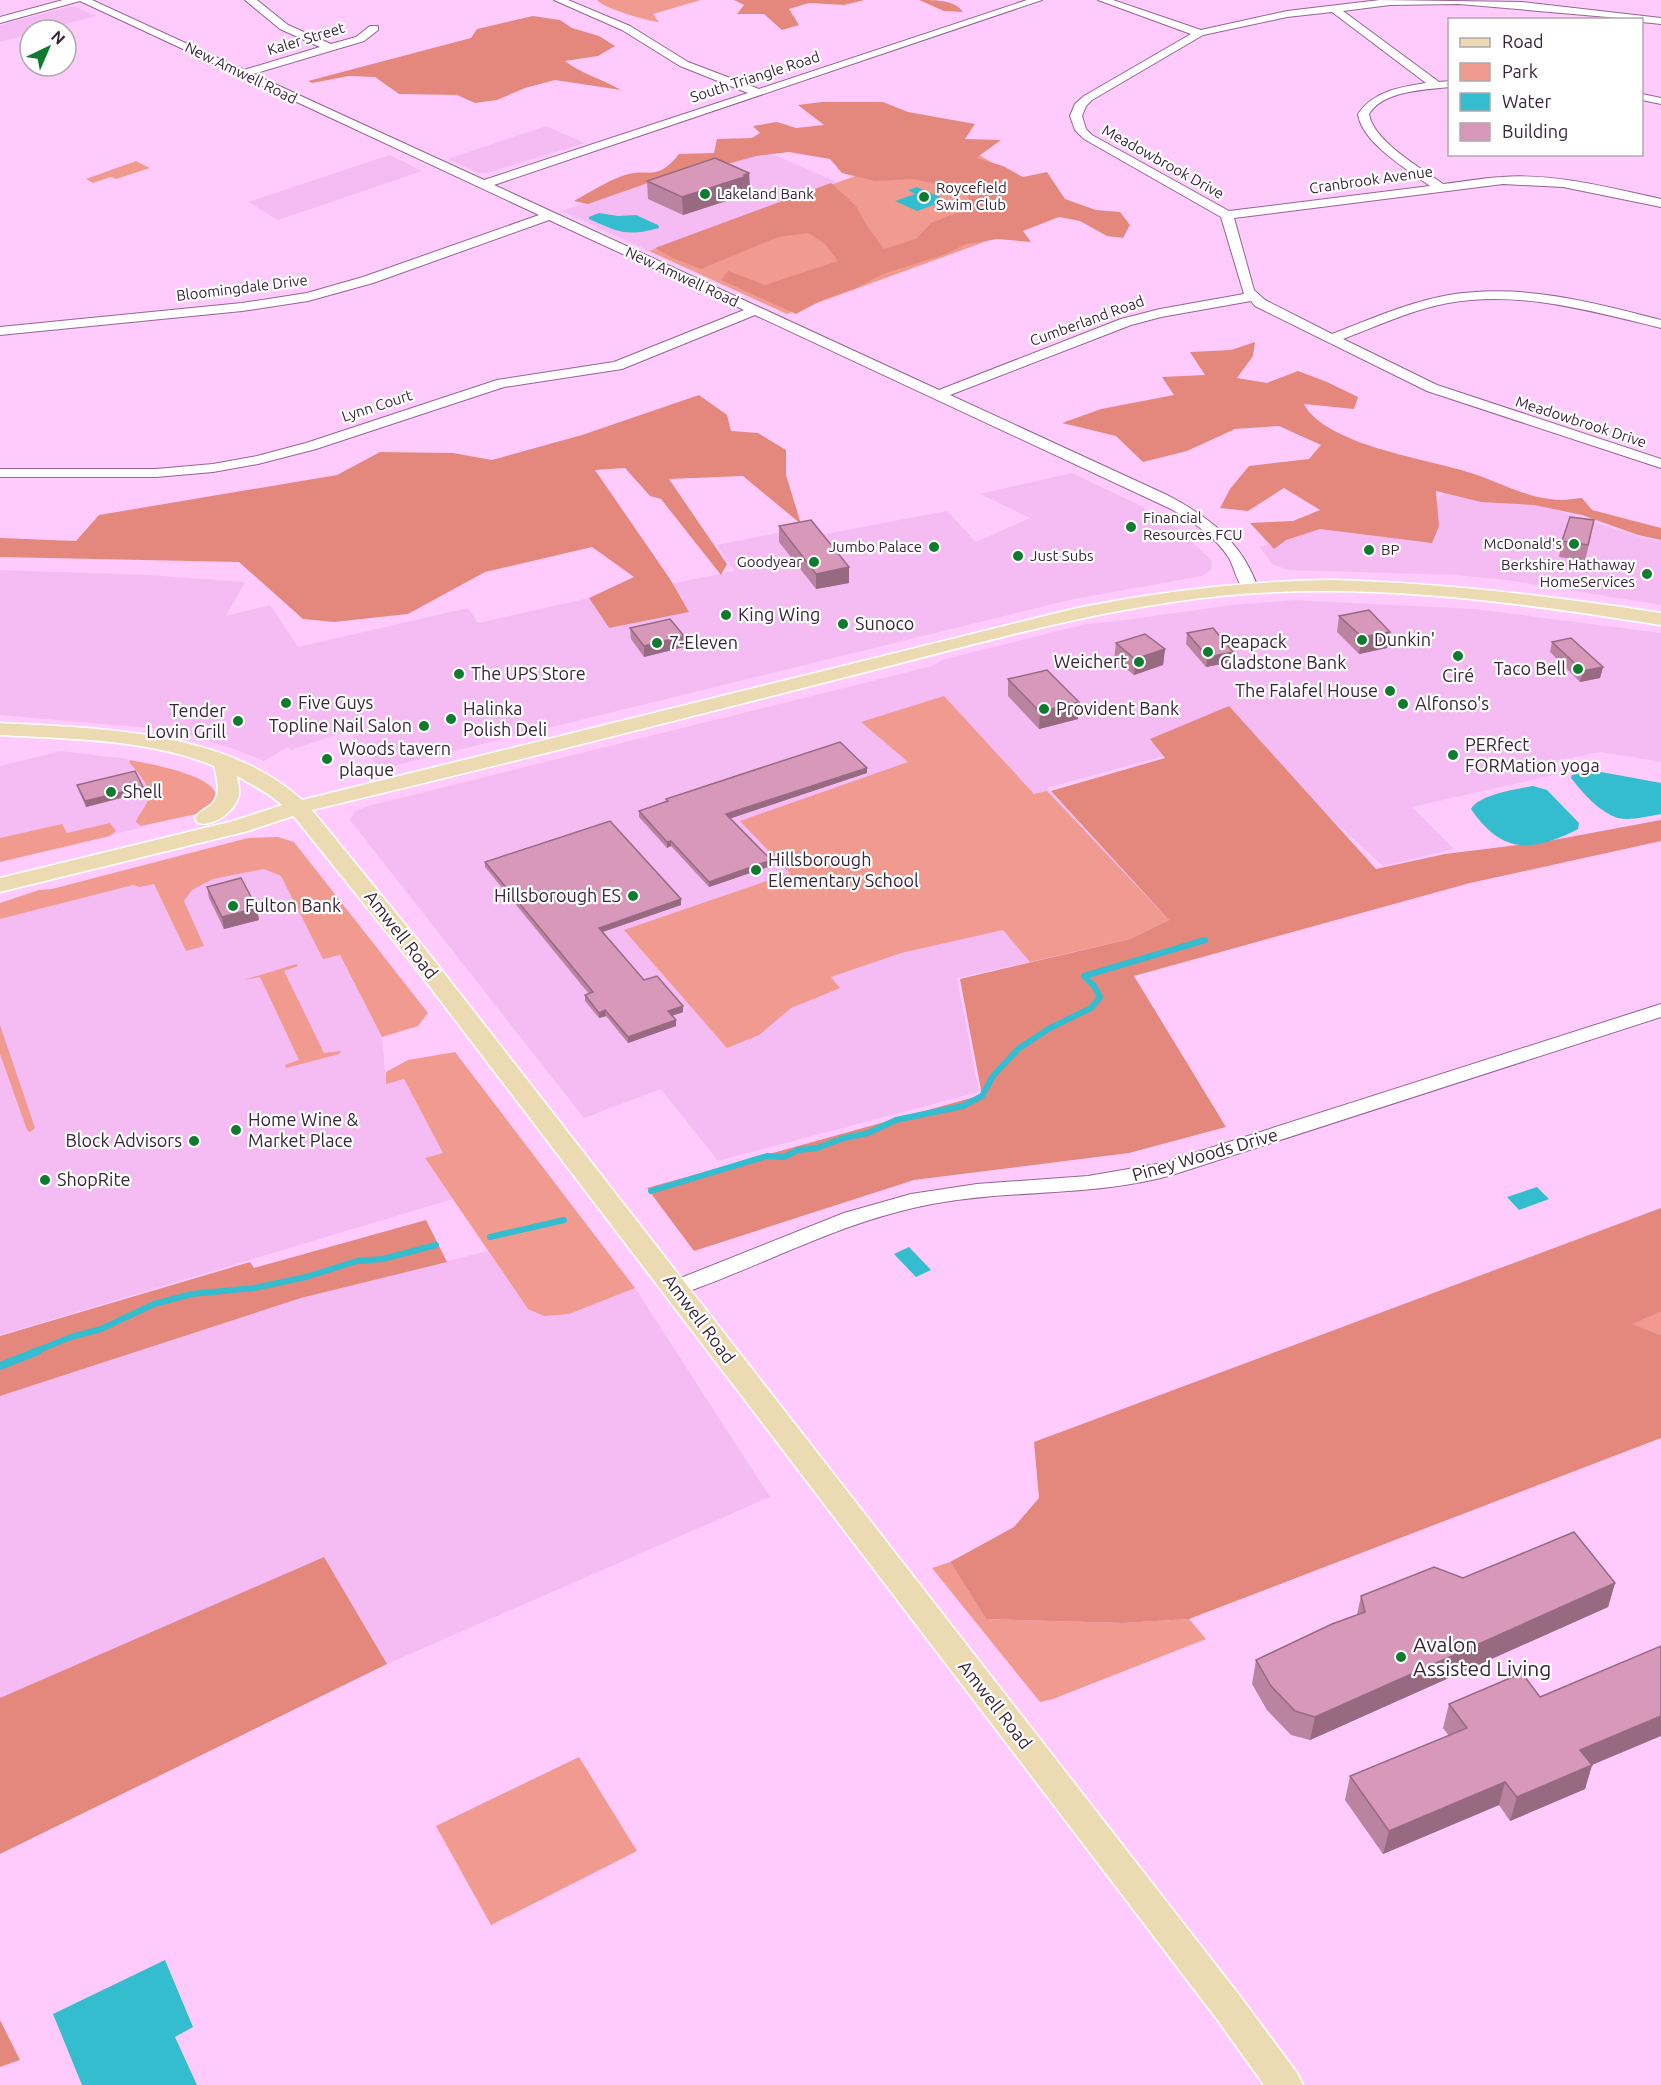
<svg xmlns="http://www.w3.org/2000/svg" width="1661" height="2085" font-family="Ubuntu,sans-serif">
  <rect width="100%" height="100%" fill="#fecbfc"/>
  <path fill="#f4bcf3" d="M68 7H76L96 16 44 30H30V34L0 42V25Z
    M546 126 585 143 487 173H479L448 159Z
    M751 145 837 182 649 251 562 211Z
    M390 155 422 171 278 220 248 202Z
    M1072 473 1137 504 1179 529 1212 561 1211 570 1202 576 1074 599 380 769 350 730 291 750 288 747 264 761 231 748 173 730 0 715V570L148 575 245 582 226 616 270 605 298 647 468 608 478 623 589 598 609 629 670 584 734 571 717 545 812 526 820 535 947 511 976 542 1030 518 980 494Z
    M1463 480 1640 537 1661 541V605L1507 580 1455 575 1288 570 1272 564 1260 547 1317 525 1425 539 1439 497Z
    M1294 600 1475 609 1661 633V762L1600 752 1547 763 1558 774 1412 807 1454 849 1383 866 1229 724 1168 755 1047 788 1169 920 1029 962 957 978 979 1092 718 1161 661 1089 584 1118 350 820 355 811 368 806 932 666 945 659 1086 624 1118 621 1232 605Z
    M61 751 127 759 141 771 154 795 138 819 143 827 0 862V766Z
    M264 869 281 876 323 958 339 954 382 1037 386 1083 404 1079 443 1153 425 1159 453 1199 0 1335V919L133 885 140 887 154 884 186 951 204 946 184 901 192 890 213 879Z
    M488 1251 528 1309 569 1314 635 1288 770 1497 387 1664 324 1557 0 1701V1396L301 1298Z"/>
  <path fill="#f09a90" d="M597 0H701L653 14 659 22C647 21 603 8 597 0Z
    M954 140 1072 210 787 314 649 251Z
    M136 161 150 168 116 179 111 177 93 183 86 179Z
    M944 696 1034 794 1047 791 1169 920 1130 939 1030 962 1003 930 901 953 831 977 840 988 791 1008 759 1035 727 1048 624 930 790 873 740 821 908 762 861 722Z
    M130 760C150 764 210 774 216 794L213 801 218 802 201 813 141 826 136 822C138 814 145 809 148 800 153 787 137 772 129 762Z
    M110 823 116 831 110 836 0 862V838L62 824 67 833Z
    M278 837 294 842 428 1013 418 1026 382 1037 340 955 323 959 281 876 264 869 213 879 192 890 184 901 204 946 186 951 154 884 140 887 133 885 0 919V903L39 890 52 889 248 838Z
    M296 964 298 966 284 971 324 1053 341 1051 339 1054 286 1068 285 1065 299 1060 260 977 244 980Z
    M0 1025 35 1128 30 1132 27 1130 0 1054Z
    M455 1052 635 1288 569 1314 544 1316 528 1309 425 1158 443 1153 404 1079 386 1084V1072L408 1060Z
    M1661 1312V1335L1631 1324Z
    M950 1562 986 1619 1123 1623 1189 1619 1206 1639 1053 1699 1040 1702 932 1568Z
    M579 1757 637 1851 491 1925 436 1826Z"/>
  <path fill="#e4887e" d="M734 0H865L844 5 809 3 789 9 799 25 782 30 764 14H737L744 5Z
    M919 0C937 0 955 0 963 12L944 11Z
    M533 16 560 20 572 28 599 36 615 46 598 56 565 61C581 74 603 79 621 90L555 80 525 88 497 100 475 103 457 95 399 94 375 77 349 76 312 83 308 81 471 38 477 29Z
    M822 102H883L908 112 975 124 965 139 1001 140 976 158 1003 166 1023 177 1047 172 1065 199 1096 210 1120 212 1130 225 1123 238 1107 236 1080 221 1059 217 1023 231 1031 242 998 239 966 244 946 254 883 274 856 288 822 300 796 314 721 280 728 271 765 285 838 261 825 244 808 233 778 237 701 269 673 258 655 248 831 183 856 206 867 226 884 249 916 239 931 223 969 208 968 191 913 179 875 181 842 173 830 159 789 152 756 156 731 163 702 164 588 204 574 201C590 192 607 181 625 175 649 167 656 183 679 154L714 153 717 139 752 138 760 133 753 126 777 122 796 128 824 125 798 105Z
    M1255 342 1253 356 1237 378 1267 383 1298 371 1327 382 1358 397 1354 409 1304 404C1325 445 1428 459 1471 473 1497 481 1522 496 1550 499 1560 501 1572 499 1582 498L1592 510 1661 528V540L1638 535 1582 515 1534 505 1481 502 1436 491 1439 526 1432 543 1320 529 1286 540 1274 549 1250 523 1293 521 1320 510 1284 488 1248 511 1220 508 1230 489 1249 466 1309 459 1321 445 1279 426 1235 429 1187 451 1143 462 1116 436 1062 423 1101 409 1174 395 1162 377 1205 375 1190 352 1231 350Z
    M699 395 727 415 731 431 758 433 786 450V475L801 524 743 476 669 479 727 564 721 575 661 499 650 496 625 468 595 470 670 579 689 612 609 628 589 598 634 577 592 547 485 572 408 614 334 622 303 619 239 562 0 557V538L76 541 99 515 337 475 380 452 453 453 492 460 582 435Z
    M1229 706 1376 869 1445 854 1543 842 1661 820V841L1470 883 1134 976 1226 1127 1129 1153 914 1180 694 1251 647 1188 982 1095 960 979 1130 939 1169 920 1051 791 1165 758 1150 739Z
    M1661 1208V1312L1632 1324 1661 1335V1438L1189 1619 1123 1623 986 1619 950 1562 1014 1527 1039 1498 1034 1442Z
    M426 1220 447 1262 301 1298 0 1396V1336L250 1262 254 1268Z
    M324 1557 387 1664 0 1854V1698Z
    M0 2020 20 2060 0 2067Z"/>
  <path fill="#34bdce" d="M917 187 947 200 917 211 895 201 915 194 908 190Z
    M599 213 618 216 636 215 658 225 659 228C626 237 619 232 589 219V217Z
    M1584 772H1601L1661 783V814C1648 816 1631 821 1618 818 1599 812 1583 793 1571 778L1572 775Z
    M1533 786 1547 790 1579 823 1578 829C1531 853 1502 854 1471 809 1478 795 1517 789 1533 786Z
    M1537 1187 1549 1199 1519 1210 1507 1197Z
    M909 1247 931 1270 916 1277 894 1254Z
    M165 1960 193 2027 175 2037 197 2085H82L53 2014Z"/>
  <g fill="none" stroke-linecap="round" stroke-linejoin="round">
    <path stroke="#34bdce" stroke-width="6" d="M651 1191 767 1156 784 1157 798 1150 817 1148 844 1138 868 1133 896 1120 963 1106 982 1096 993 1076 1018 1049 1050 1028 1091 1008 1100 997 1094 986 1084 976 1205 940
      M490 1237 564 1220
      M34 1352 71 1337 101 1329 154 1304 192 1294 254 1288 306 1277 357 1261 383 1259 436 1245"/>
    <path stroke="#34bdce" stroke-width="8" d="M0 1366 38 1351"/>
    <g stroke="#946593" stroke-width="2">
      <path id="minor" d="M63 0H92L244 70 320 47 280 29 245 0H257L288 25 331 44 356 37 370 26H378V30L364 41 253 74 484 180 748 93 680 66 622 30 554 0H568L630 26 688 62 759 89 1027 0H1042L494 185 939 390 1121 319 1160 309 1244 294 1221 217 1084 139 1075 130 1070 116 1075 104 1084 96 1191 34 1098 0H1113L1201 30 1287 11 1380 0 1522 2 1661 18V24L1642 22V20L1459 4 1390 5 1343 11 1439 82 1450 81V87C1425 90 1384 90 1369 114 1373 141 1421 168 1443 184 1462 182 1482 178 1502 177 1555 173 1610 188 1661 199V207L1563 187 1503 184 1234 218 1254 290 1265 300 1332 334C1371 319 1409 302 1449 295 1521 283 1592 302 1661 320V328C1591 311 1520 290 1448 303 1411 310 1377 326 1343 339L1437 385 1661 459V468L1427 391 1255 306 1251 301 1161 317 1131 325 950 395 1167 495C1209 517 1242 542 1258 588L1250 593C1238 590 1235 568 1229 558 1215 536 1193 522 1171 509L755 315 622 369 504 387 316 449 258 464 213 472 156 477H0V469H156L213 464 257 456 306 443 497 380 614 362 744 310 549 220 373 283 308 301 242 311 0 335V327L242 303 307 293 363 277 539 215 80 1 0 23V17ZM1332 12 1426 83C1401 87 1373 91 1358 114 1362 143 1407 169 1430 186L1229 211 1092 135 1086 129 1082 116 1086 106 1092 100 1203 35 1287 17Z
        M1642 94 1661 98V104L1642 100Z
        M1661 1004V1017L1172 1175C1094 1197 1012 1189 932 1204 845 1220 766 1264 684 1293L676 1296 668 1293 665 1288 668 1283 844 1213 911 1194 977 1184 1088 1176 1163 1163Z"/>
    </g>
    <g stroke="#fff" stroke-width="3">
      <path id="major" d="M1332 580C1443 583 1552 596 1661 613V625C1516 602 1368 581 1220 596 1092 609 967 647 842 678 666 723 489 768 312 810L430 955 1240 1996 1297 2073 1303 2085H1264L1216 2018 414 966 296 819 293 816 248 831 0 892V878L233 821 282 805 268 794 237 776C238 782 240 789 239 795 235 812 214 827 198 823L195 818C199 812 205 809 211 805 222 795 217 779 214 766 148 739 71 739 0 735V723C97 728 226 730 302 800L1077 608C1162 591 1246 581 1332 580Z"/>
    </g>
    <use href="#minor" fill="#fff" fill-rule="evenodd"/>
    <use href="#major" fill="#ecdab2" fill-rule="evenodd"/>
  </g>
  <path fill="#ba839f" d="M749 173 750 191 748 192V194L683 215 648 199 647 181Z
    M779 526 849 567V583L816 589 779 542Z
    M1591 536 1585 561 1559 557 1562 541Z
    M1339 616 1387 648 1359 654 1337 632Z
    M630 628 684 647 644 657 631 639Z
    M1187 633 1233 652 1232 662 1206 667 1186 644Z
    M1552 642 1603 667 1600 678 1580 682 1550 652Z
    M1116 643 1165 649 1163 665 1134 675 1114 659Z
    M1008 679 1079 702 1078 719 1039 729 1008 696Z
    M867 773 730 818 771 866 709 887 671 846 667 848 639 817V811L666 801V799Z
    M77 785 144 792 86 807 79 791Z
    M485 862 681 905 603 932 644 980 683 1012 672 1016 676 1026 628 1043 606 1016 599 1018 585 1001V995L589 994 485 867Z
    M207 887 259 920 224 929 209 898Z
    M1463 1578 1615 1583 1608 1607 1310 1740 1291 1735 1267 1710 1252 1684 1256 1660 1357 1615 1361 1596Z
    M1449 1704 1592 1765 1585 1789 1510 1821 1499 1805 1383 1854 1345 1800 1350 1776 1449 1736 1443 1728Z"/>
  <path fill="#976a82" d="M749 173 750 191 748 192V194L683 215 682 197Z
    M849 567V583L816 589V574Z
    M1390 632 1387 648 1359 654 1362 637Z
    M684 636V647L644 657V646Z
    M1165 649 1163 665 1134 675 1135 659Z
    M1233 652 1232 662 1206 667 1208 657Z
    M1603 667 1600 678 1580 682 1583 671Z
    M1079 702 1078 719 1039 729 1040 712Z
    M867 768V773L726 820V814Z
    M143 787 144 792 86 807 85 801Z
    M671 841V846L667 848V842Z
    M771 860V866L709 887V882Z
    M681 899V905L599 933V928Z
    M257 908 259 920 224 929 222 917Z
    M683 1006V1012L668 1017V1011Z
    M605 1010 606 1016 599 1018V1013Z
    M676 1020V1026L628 1043V1037Z
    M1615 1583 1608 1607 1310 1740 1315 1717Z
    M1661 1716V1736L1592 1765 1585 1789 1510 1821 1517 1797 1580 1750Z
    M1505 1782 1499 1805 1383 1854 1389 1831Z"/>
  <path fill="#d898b9" stroke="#976a82" stroke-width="1.5" d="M715 158 749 173 744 175 747 176 682 197 647 181Z
    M1570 517 1594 520 1588 545 1562 541Z
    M811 520 849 567 816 574 779 526Z
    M1369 610 1390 632 1362 637 1339 616Z
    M670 619 684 636 644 646 630 628Z
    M1213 628 1233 652 1208 657 1187 633Z
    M1145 634 1165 649 1135 659 1116 643Z
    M1571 638 1603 667 1583 671 1552 642Z
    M1047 670 1079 702 1040 712 1008 679Z
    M840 742 867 768 726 814 771 860 709 882 671 841 667 842 639 811 668 801 666 799Z
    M135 771 143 787 85 801 77 785Z
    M610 821 681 899 599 928 644 980 657 976 683 1006 668 1011 676 1020 628 1037 605 1010 599 1013 585 995 593 992 485 862Z
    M241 878 257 908 222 917 207 887Z
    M1574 1532 1615 1583 1315 1717 1295 1711 1271 1686 1256 1660 1332 1624 1365 1612 1361 1596 1434 1567 1463 1578Z
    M1661 1646V1716L1580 1750 1592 1765 1517 1797 1505 1782 1389 1831 1350 1776 1467 1728 1449 1704 1522 1673 1540 1697Z"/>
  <g fill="#0f7b2f" stroke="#fff" stroke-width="2">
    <circle cx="705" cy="194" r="6"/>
    <circle cx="924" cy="197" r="6"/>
    <circle cx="1131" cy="527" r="6"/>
    <circle cx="1574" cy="544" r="6"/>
    <circle cx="934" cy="547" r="6"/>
    <circle cx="1369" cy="550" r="6"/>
    <circle cx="1018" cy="556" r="6"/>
    <circle cx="814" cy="562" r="6"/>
    <circle cx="1647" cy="574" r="6"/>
    <circle cx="726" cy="615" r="6"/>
    <circle cx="843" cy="624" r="6"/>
    <circle cx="1362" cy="640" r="6"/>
    <circle cx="657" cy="643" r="6"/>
    <circle cx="1208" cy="652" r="6"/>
    <circle cx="1458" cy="656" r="6"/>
    <circle cx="1139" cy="662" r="6"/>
    <circle cx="1578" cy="669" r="6"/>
    <circle cx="459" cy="674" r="6"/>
    <circle cx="1390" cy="691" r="6"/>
    <circle cx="286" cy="703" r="6"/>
    <circle cx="1403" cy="704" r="6"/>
    <circle cx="1044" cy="709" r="6"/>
    <circle cx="451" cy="719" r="6"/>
    <circle cx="238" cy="721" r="6"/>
    <circle cx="424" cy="726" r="6"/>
    <circle cx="1453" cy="755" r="6"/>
    <circle cx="327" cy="759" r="6"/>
    <circle cx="111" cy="792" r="6"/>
    <circle cx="756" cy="870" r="6"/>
    <circle cx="633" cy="896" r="6"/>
    <circle cx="233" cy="906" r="6"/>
    <circle cx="236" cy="1130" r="6"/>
    <circle cx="194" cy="1141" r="6"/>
    <circle cx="45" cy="1180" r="6"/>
    <circle cx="1401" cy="1657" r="6"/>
  </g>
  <g text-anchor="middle" stroke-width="4.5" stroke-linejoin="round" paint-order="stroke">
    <g font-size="15" fill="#392538" stroke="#fff">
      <text transform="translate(306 39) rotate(-17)" y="5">Kaler Street</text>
      <text transform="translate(241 73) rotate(26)" y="5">New Amwell Road</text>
      <text transform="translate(755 77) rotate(-18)" y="5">South Triangle Road</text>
      <text transform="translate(1163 162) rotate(29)" y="5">Meadowbrook Drive</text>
      <text transform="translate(1371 180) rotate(-8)" y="5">Cranbrook Avenue</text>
      <text transform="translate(682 277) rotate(25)" y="5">New Amwell Road</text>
      <text transform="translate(242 288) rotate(-7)" y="5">Bloomingdale Drive</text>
      <text transform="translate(1087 321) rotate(-20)" y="5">Cumberland Road</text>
      <text transform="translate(377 406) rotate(-18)" y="5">Lynn Court</text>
      <text transform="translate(1581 422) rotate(18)" y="5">Meadowbrook Drive</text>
    </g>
    <g font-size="15" fill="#392538" stroke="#fff" text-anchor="start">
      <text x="936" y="193">Roycefield<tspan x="936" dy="17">Swim Club</tspan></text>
      <text x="717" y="199">Lakeland Bank</text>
      <text x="1143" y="523">Financial<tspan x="1143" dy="17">Resources FCU</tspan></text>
      <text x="1562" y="549" text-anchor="end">McDonald's</text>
      <text x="922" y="552" text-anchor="end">Jumbo Palace</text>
      <text x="1381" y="555">BP</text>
      <text x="1030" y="561">Just Subs</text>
      <text x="802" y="567" text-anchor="end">Goodyear</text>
      <text x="1635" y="570" text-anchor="end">Berkshire Hathaway<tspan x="1635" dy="17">HomeServices</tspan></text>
    </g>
    <g font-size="18" fill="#392538" stroke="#fff" text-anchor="start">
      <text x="738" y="621">King Wing</text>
      <text x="855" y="630">Sunoco</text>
      <text x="1374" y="646">Dunkin'</text>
      <text x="1220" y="648">Peapack<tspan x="1220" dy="21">Gladstone Bank</tspan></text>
      <text x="669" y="649">7-Eleven</text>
      <text x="1127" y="668" text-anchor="end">Weichert</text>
      <text x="1566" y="675" text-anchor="end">Taco Bell</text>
      <text x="471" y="680">The UPS Store</text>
      <text x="1458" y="682" text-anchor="middle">Ciré</text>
      <text x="1378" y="697" text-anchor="end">The Falafel House</text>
      <text x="298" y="709">Five Guys</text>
      <text x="1415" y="710">Alfonso's</text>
      <text x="463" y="715">Halinka<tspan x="463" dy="21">Polish Deli</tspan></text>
      <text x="1056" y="715">Provident Bank</text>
      <text x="226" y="717" text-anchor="end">Tender<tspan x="226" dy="21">Lovin Grill</tspan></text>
      <text x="412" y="732" text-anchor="end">Topline Nail Salon</text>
      <text x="1465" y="751">PERfect<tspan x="1465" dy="21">FORMation yoga</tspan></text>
      <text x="339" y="755">Woods tavern<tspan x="339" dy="21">plaque</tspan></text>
      <text x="123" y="798">Shell</text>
      <text x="768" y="866">Hillsborough<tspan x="768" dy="21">Elementary School</tspan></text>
      <text x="621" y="902" text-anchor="end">Hillsborough ES</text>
      <text x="245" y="912">Fulton Bank</text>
      <text x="248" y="1126">Home Wine &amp;<tspan x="248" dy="21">Market Place</tspan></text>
      <text x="182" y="1147" text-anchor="end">Block Advisors</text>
      <text x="57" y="1186">ShopRite</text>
    </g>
    <g font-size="18" fill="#392538" stroke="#fff">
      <text transform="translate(401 935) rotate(52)" y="6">Amwell Road</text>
      <text transform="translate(1205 1155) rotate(-16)" y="6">Piney Woods Drive</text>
      <text transform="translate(699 1319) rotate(53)" y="6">Amwell Road</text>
      <text transform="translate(995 1705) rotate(52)" y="6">Amwell Road</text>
    </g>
    <g font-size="21" fill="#392538" stroke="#fff" text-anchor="start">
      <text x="1413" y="1652">Avalon<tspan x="1413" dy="24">Assisted Living</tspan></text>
    </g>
  </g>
  <rect x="1448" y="18" width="195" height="138" fill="#ffffff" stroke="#b0a8af" stroke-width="1.5"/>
  <rect x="1460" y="38" width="30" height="9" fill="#ecdab2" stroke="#b0a8af" stroke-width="1.5"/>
  <text x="1502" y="48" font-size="18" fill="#392538">Road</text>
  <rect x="1460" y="63" width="30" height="18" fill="#f09a90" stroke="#b0a8af" stroke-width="1.5"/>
  <text x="1502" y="78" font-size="18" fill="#392538">Park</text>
  <rect x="1460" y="93" width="30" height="18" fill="#34bdce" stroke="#b0a8af" stroke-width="1.5"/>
  <text x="1502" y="108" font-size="18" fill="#392538">Water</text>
  <rect x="1460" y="123" width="30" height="18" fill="#d898b9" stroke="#b0a8af" stroke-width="1.5"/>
  <text x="1502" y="138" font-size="18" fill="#392538">Building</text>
  <g transform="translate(48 48) rotate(44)"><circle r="28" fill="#ffffff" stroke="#b0a8af" stroke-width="1.5"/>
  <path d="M0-4.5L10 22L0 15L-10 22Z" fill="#0f7b2f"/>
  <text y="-9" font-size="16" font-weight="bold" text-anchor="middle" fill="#392538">N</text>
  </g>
</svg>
